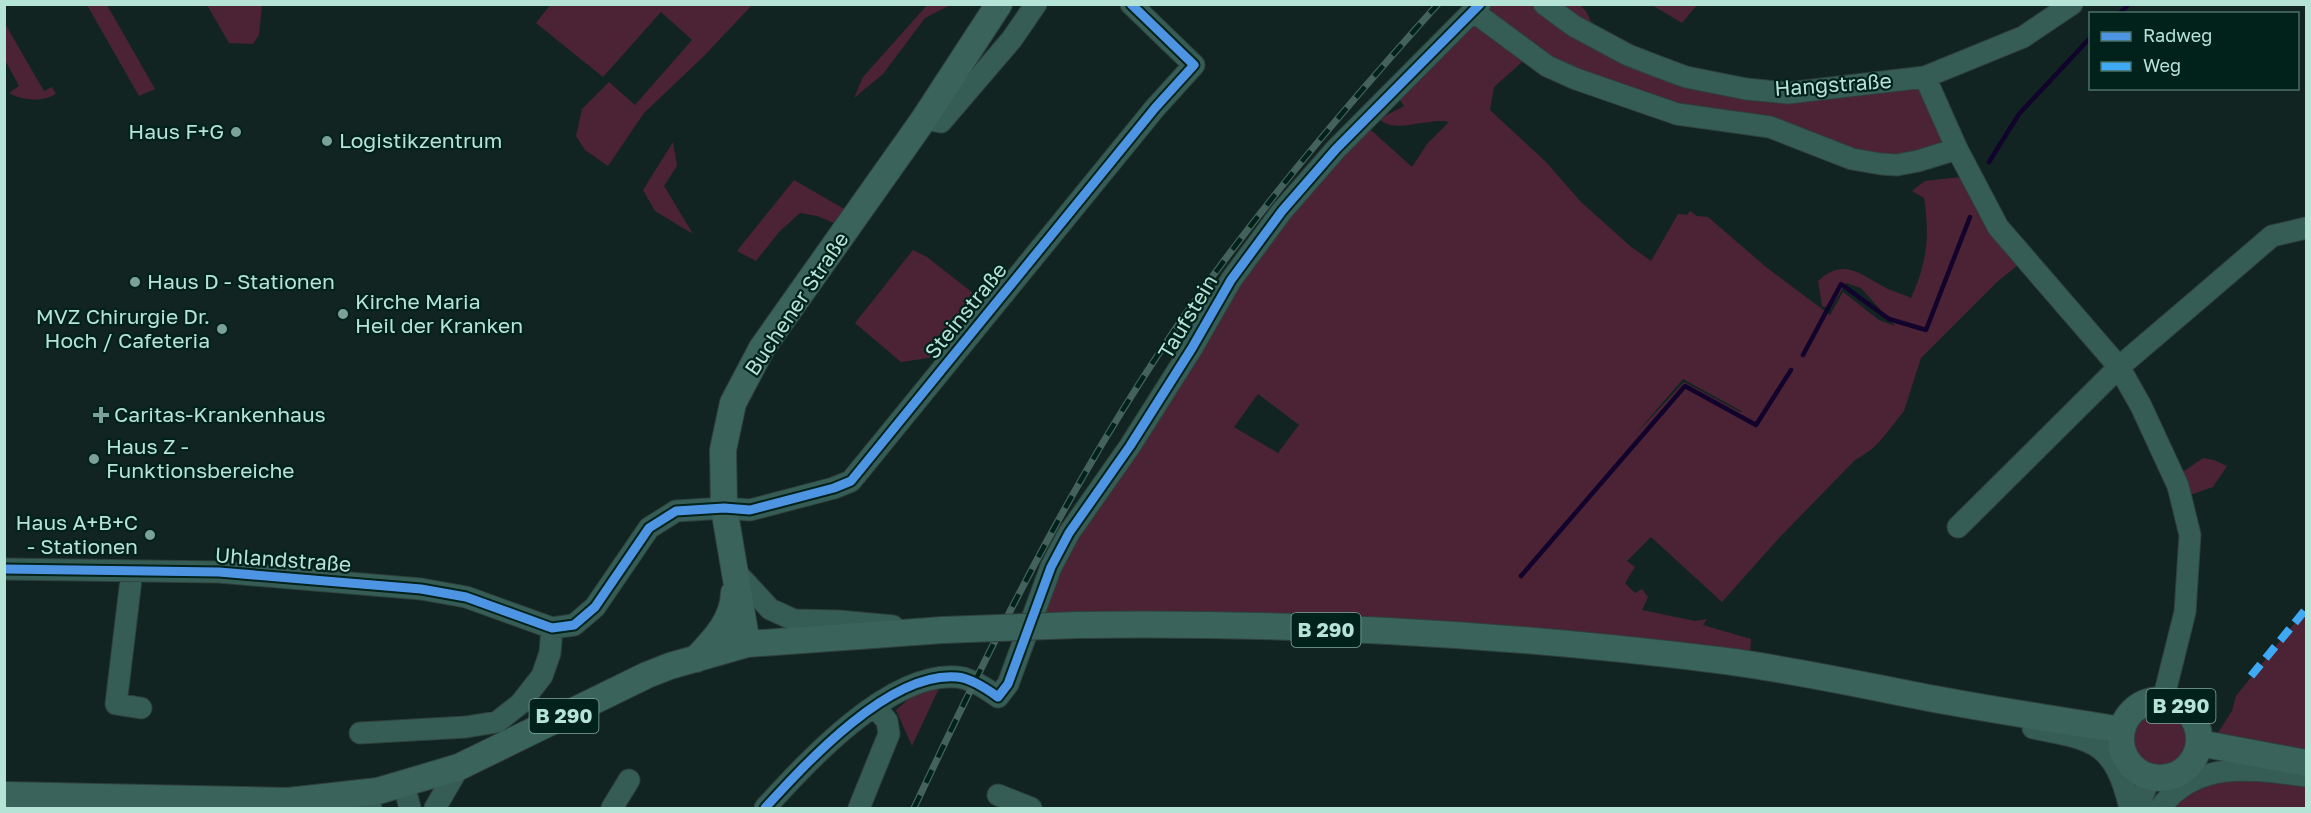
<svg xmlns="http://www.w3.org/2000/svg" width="2311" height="813" font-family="'Golos Text',sans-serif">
  <rect width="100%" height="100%" fill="#122421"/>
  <path fill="#4b2334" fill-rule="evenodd" d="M551 4H752V5L704 56 644 113 608 166 585 150 576 136 582 109 609 82 635 105 692 40 661 12 603 77 536 23Z
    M928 4 950 5 925 18 883 74 854 98 863 77Z
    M87 5H107L155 89 139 96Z
    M207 5H262L259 35 253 44 229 43Z
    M1480 5H1580L1586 11 1600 40 1746 89 1925 77 1957 149 1897 165 1722 121 1530 55 1494 87 1490 110 1546 162 1580 201 1630 246 1651 261 1678 214 1687 215 1690 211 1697 216 1708 217 1766 267 1830 315 1843 292 1879 320 1895 326 1861 288 1846 283 1830 309 1822 306 1818 281C1845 256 1862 276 1888 289 1895 292 1903 294 1911 298 1927 263 1930 236 1924 198L1912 191 1925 181 1961 177 2018 265 1997 282 1921 358 1904 411 1881 440 1872 449 1854 461 1779 538 1722 602 1651 537 1627 561 1635 567 1625 583 1635 593 1642 589 1648 597 1642 610 1695 621 1707 619 1703 625 1751 639 1750 654 1034 616 1051 567 1192 348 1362 122 1412 167 1427 144 1449 122C1428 117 1396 135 1379 119L1404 106 1393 90ZM1683 379 1743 412H1740L1684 382 1633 437ZM1258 394 1299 425 1278 453 1234 427Z
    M1652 5H1697L1682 23Z
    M4 22 44 91 52 87 56 94C43 102 23 101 9 93L19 86 5 60Z
    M673 142 677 166 664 186 693 234 655 211 643 190Z
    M794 180 846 210 836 224 817 216 800 213 779 232 756 261 737 251Z
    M913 250 927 257 978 297 929 358 901 362 855 323Z
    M2203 458 2214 460 2227 466 2213 487 2181 498 2174 478Z
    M2306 609V763L2210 745 2232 711 2236 696Z
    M940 686 912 746 896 710 912 696Z
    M2121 739a39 39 0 1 1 78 0a39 39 0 1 1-78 0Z
    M2306 776V808L2222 807 2160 808 2193 781Z"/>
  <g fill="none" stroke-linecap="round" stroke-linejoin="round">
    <path stroke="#11032c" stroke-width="4.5" d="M2119 14 2129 4
      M1989 162 2019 114 2090 38
      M1803 355 1841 284 1889 319 1926 330 1970 217
      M1521 576 1685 386 1756 425 1791 370"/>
    <g stroke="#2f413c" stroke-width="23">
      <path id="minor" d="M1544 4 1574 26 1628 55 1659 67 1686 77 1746 89 1788 93 1925 77 2023 37 2072 4
        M1474 12 1547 66 1576 79 1677 114 1770 127 1852 159 1881 164 1897 165 1918 161 1957 149
        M1925 77 1957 149 1998 227 2119 367 2141 406 2178 486 2190 535 2185 612 2163 700
        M924 119 941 122 1012 39 1036 4
        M1958 527 2119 367 2201 297 2272 236 2306 228
        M4 569 219 572 421 589 466 597 552 628 574 625 595 607 649 528 676 511 724 508 750 510 834 488 851 481 1155 108 1194 65 1131 4
        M734 570 770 609 794 620 838 621 893 626
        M132 571 116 704 141 708
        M2033 728C2095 740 2114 742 2130 808
        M360 733 466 727 497 722 520 704 542 676 550 653 552 628
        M404 785 410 808
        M998 795 1031 808
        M339 796 371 808
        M435 808 459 767
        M612 808 629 780
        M765 808C807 762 890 671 957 677 971 678 987 689 998 697L1008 684 1051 567 1069 533 1130 446 1192 348 1231 280 1282 211 1336 149 1480 4
        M859 808 889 734 887 721 875 707
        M2138 808 2150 777
        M2160 808C2197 759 2253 769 2306 776"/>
    </g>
    <g stroke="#2f413c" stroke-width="28">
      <path id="major" d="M1077 625C1293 622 1511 634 1726 661 1794 670 1862 685 1929 698 1993 710 2058 720 2122 730
        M747 644 724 508 723 450 733 403 762 348 924 119 999 4
        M696 659C714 640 733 621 734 593
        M2121 739a39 39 0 1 1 78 0a39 39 0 1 1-78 0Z
        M2199 743 2306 763
        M4 795 288 801 378 791 459 767 647 675 670 666 747 644 943 630"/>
    </g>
    <use href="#minor" stroke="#355d56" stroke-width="21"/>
    <use href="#major" stroke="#3a635c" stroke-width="26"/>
    <g stroke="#44625c" stroke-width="7">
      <path id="rail" d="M914 808C1001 623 1093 438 1215 273 1284 179 1360 91 1438 4"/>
    </g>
    <use href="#rail" stroke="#01221b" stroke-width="4.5" stroke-dasharray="14" stroke-linecap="butt"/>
    <g stroke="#2f413c" stroke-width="28" stroke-linecap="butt">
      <path id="major-bridge" d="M943 630 1077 625"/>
    </g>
    <use href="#major-bridge" stroke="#3a635c" stroke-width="26"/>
    <path stroke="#3fa9f5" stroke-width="8" stroke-dasharray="15 8" stroke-linecap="butt" d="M2251 676 2306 609"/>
    <g stroke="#01221b" stroke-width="13">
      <path id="cycleway" d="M4 569 219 572 421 589 466 597 552 628 574 625 595 607 649 528 676 511 724 508 750 510 834 488 851 481 1155 108 1194 65 1131 4
        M765 808C807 762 890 671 957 677 971 678 987 689 998 697L1008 684 1051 567 1069 533 1130 446 1192 348 1231 280 1282 211 1336 149 1480 4"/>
    </g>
    <use href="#cycleway" stroke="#4d94e3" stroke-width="9"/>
  </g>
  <g fill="#7ca197" stroke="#01221b" stroke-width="2">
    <circle cx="236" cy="132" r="6"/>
    <circle cx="327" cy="141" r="6"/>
    <circle cx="135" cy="282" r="6"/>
    <circle cx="343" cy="314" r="6"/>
    <circle cx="222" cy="329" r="6"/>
    <path d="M98 406h6v6h6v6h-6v6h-6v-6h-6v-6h6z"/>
    <circle cx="94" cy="459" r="6"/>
    <circle cx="150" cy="535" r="6"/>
  </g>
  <g text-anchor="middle" stroke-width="4.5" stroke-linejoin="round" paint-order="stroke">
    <g fill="#01221b" stroke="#7faa9f" stroke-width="1.5">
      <rect x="1291.5" y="613" width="69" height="34" rx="4.5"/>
      <rect x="2146.5" y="689" width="69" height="34" rx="4.5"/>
      <rect x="529.5" y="699" width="69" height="34" rx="4.5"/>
    </g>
    <g font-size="20" font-weight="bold" fill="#b5e4d7">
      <text x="1326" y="637">B 290</text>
      <text x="2181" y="713">B 290</text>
      <text x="564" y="723">B 290</text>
    </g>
    <g font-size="21" fill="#b5e4d7" stroke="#01221b">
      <text transform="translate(1833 85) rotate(-4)" y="7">Hangstraße</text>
      <text transform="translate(797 304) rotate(-56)" y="7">Buchener Straße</text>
      <text transform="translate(966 311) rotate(-51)" y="7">Steinstraße</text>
      <text transform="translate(1188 317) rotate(-59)" y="7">Taufstein</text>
      <text transform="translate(283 560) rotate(4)" y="7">Uhlandstraße</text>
    </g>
    <g font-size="21" fill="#b5e4d7" stroke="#01221b" text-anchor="start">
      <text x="224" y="139" text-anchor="end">Haus F+G</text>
      <text x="339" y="148">Logistikzentrum</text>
      <text x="147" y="289">Haus D - Stationen</text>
      <text x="355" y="309">Kirche Maria<tspan x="355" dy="24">Heil der Kranken</tspan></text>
      <text x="210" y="324" text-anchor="end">MVZ Chirurgie Dr.<tspan x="210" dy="24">Hoch / Cafeteria</tspan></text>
      <text x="114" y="422">Caritas-Krankenhaus</text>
      <text x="106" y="454">Haus Z -<tspan x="106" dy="24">Funktionsbereiche</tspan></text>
      <text x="138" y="530" text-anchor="end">Haus A+B+C<tspan x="138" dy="24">- Stationen</tspan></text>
    </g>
  </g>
  <rect width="2311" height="813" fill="none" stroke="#b5e4d7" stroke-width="12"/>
  <rect x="2089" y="12" width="210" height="78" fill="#01221b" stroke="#497066" stroke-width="1.5"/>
  <rect x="2101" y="32" width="30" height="9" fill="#4d94e3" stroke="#497066" stroke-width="1.5"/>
  <text x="2143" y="42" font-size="18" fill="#b5e4d7">Radweg</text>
  <rect x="2101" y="62" width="30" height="9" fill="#3fa9f5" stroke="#497066" stroke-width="1.5"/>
  <text x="2143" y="72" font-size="18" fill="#b5e4d7">Weg</text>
</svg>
